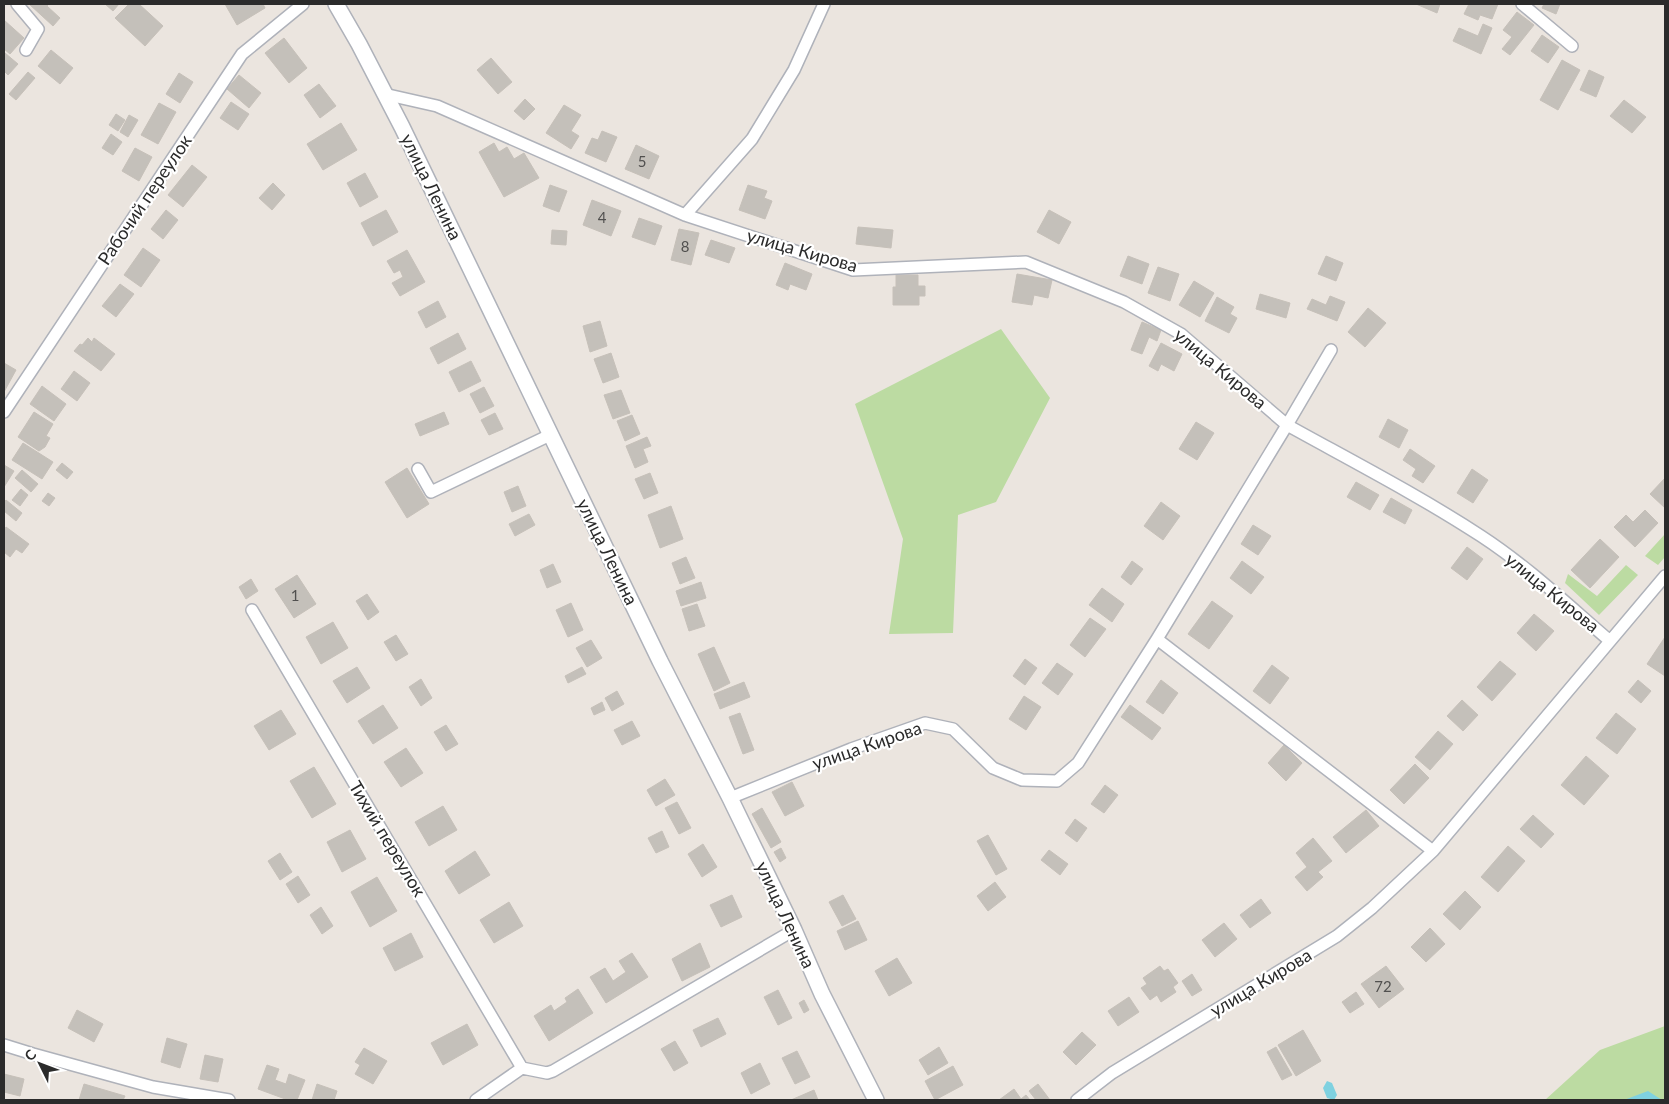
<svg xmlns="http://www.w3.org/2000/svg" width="1669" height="1104" font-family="Lato,sans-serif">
  <rect width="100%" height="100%" fill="#ebe5df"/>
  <path fill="#bcdba2" d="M1001 329 1050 398 996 502 958 515 953 633 889 634 903 539 855 404Z
    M1665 534V557L1658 565 1645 556Z
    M1626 565 1638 575 1599 615 1565 583 1568 574 1597 596Z
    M1665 1026V1100H1545L1600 1050Z"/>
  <path fill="#7fd1e0" d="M1327 1081 1332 1083 1337 1095 1334 1100 1327 1098 1323 1088Z
    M1648 1091 1662 1100H1624Z"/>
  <path fill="#c4c0ba" stroke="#c6c0b9" d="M29 4H49L47 6 60 18 53 26Z
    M105 4H119L113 11Z
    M129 4H139L163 26 145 46 115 18Z
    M225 4H263L265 8 237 25Z
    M1416 4H1440L1437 13Z
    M1469 4H1498L1492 19 1480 15 1478 20 1464 14Z
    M1544 4H1560L1556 14 1542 8Z
    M1517 12 1534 25 1510 55 1502 49 1512 37 1503 30Z
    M4 20 24 38 10 54 4 49Z
    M1483 24 1492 28 1481 54 1453 41 1459 28 1478 36Z
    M1542 35 1559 47 1548 63 1531 51Z
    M284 38 307 68 289 83 265 53Z
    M51 50 73 68 60 84 38 66Z
    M5 53 18 64 8 75 4 71V55Z
    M491 58 512 82 498 94 477 70Z
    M1562 60 1580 70 1558 110 1540 100Z
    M1589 70 1604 77 1596 97 1580 90Z
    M28 72 35 78 16 100 9 94Z
    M179 73 193 82 180 103 166 94Z
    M239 75 261 93 249 108 227 89Z
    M319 84 336 106 320 118 304 95Z
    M525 99 535 109 524 120 514 111Z
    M1624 100 1646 117 1632 133 1610 116Z
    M231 102 249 114 238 130 220 118Z
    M159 103 176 112 158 144 141 135Z
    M564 105 581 115 571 131 579 136 571 149 546 133Z
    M116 114 125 120 118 131 109 125Z
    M129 115 138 120 128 137 120 132Z
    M341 123 357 150 323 170 307 144Z
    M602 131 617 137 606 162 585 153 592 138 598 140Z
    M111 134 122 142 113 155 102 148Z
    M494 143 499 152 507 147 514 159 524 153 539 178 504 197 479 152Z
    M636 145 659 156 649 179 625 169Z
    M135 148 152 157 139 181 122 171Z
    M192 165 207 177 183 207 168 195Z
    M365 173 378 197 360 207 347 183Z
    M273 183 285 195 272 210 259 198Z
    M550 185 567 191 559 212 543 206Z
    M748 185 767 191 764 198 772 201 765 219 739 210Z
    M592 200 621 211 611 236 583 225Z
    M166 210 178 220 163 239 151 229Z
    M386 210 398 232 373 246 361 223Z
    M1049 210 1071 222 1059 244 1037 232Z
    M639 218 662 226 655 245 632 237Z
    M858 227 893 230 891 248 856 244Z
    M679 229 699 233 691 265 671 260Z
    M552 230 567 231 566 245 551 244Z
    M711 240 735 248 729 263 705 255Z
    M143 248 160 260 141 287 124 275Z
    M407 250 425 282 400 296 392 283 403 277 400 270 394 273 387 261Z
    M1128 256 1149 264 1142 284 1120 276Z
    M1326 256 1343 263 1336 281 1318 274Z
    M785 263 812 274 806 290 790 284 788 290 776 285Z
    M1158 267 1179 274 1170 301 1148 293Z
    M1017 274 1052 280 1048 298 1034 295 1032 305 1012 302Z
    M896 275H918V286H925V296H919V305H893V287H896Z
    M1194 281 1214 293 1200 317 1179 305Z
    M120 284 134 294 116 317 102 306Z
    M1260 294 1290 303 1286 318 1256 309Z
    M1330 296 1345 302 1337 321 1307 309 1312 299 1326 305Z
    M1217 297 1234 307 1230 314 1237 318 1229 333 1205 321Z
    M438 301 446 317 426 328 418 312Z
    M1368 308 1386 323 1365 347 1348 332Z
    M600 321 607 346 590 352 583 326Z
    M1142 322 1161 330 1157 341 1149 337 1142 354 1131 350Z
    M458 333 466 349 438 364 430 348Z
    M88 338 92 342 94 338 115 354 101 371 74 351 80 344 82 345Z
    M1161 343 1182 354 1174 371 1161 364 1158 371 1149 366Z
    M611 353 619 377 603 383 594 359Z
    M471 361 481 381 459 392 449 372Z
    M4 363 16 370 4 392Z
    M74 371 90 383 77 401 61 389Z
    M42 386 66 404 54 421 30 404Z
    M484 387 494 406 480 413 470 394Z
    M621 390 630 413 613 419 604 395Z
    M34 412 53 424 46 436 50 438 45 447 39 451 18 437Z
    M444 412 449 424 420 436 415 424Z
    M495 413 503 429 489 435 481 420Z
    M632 415 640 434 625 441 617 421Z
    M1388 419 1408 430 1399 448 1379 437Z
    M1196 422 1214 433 1197 460 1179 449Z
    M647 437 651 446 643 449 648 462 635 468 626 446Z
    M23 443 53 462 42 479 12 460Z
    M1410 449 1435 466 1423 483 1412 476 1416 469 1403 460Z
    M62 463 73 472 67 479 56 470Z
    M4 465 14 471 4 487Z
    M407 468 429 504 407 518 385 482Z
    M1472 469 1488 480 1473 503 1457 493Z
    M22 470 38 484 31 492 15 478Z
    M650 473 658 493 644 499 635 479Z
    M1665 478V508L1650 494Z
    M1356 482 1379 495 1370 510 1347 497Z
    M518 486 526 506 512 512 504 492Z
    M21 489 28 495 20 506 12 500Z
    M48 493 55 498 49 506 42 501Z
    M1391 498 1412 510 1405 524 1383 512Z
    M6 500 22 513 16 521 4 511V502Z
    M1161 502 1180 516 1163 540 1144 526Z
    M671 506 683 539 660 548 648 515Z
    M1645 510 1658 523 1635 547 1614 527 1626 515 1633 522Z
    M529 514 535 525 515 536 509 524Z
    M1253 525 1271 536 1258 555 1241 544Z
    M6 527 29 544 22 553 16 549 10 557 4 552V531Z
    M1600 539 1619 557 1590 588 1571 570Z
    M1467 547 1483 559 1467 580 1451 568Z
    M686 557 695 578 680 584 672 563Z
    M1132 561 1143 569 1131 585 1121 577Z
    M1242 561 1264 577 1251 594 1230 578Z
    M553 564 561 582 547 588 540 570Z
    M297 575 316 604 294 618 275 589Z
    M251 579 258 591 246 599 239 587Z
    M701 582 706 598 681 606 676 591Z
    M1102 588 1124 604 1112 622 1089 605Z
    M367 594 379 612 368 620 356 601Z
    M1212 601 1233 616 1209 649 1188 634Z
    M571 603 583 630 568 637 556 610Z
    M697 604 705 626 689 631 682 609Z
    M1534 614 1554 631 1536 651 1517 633Z
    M1090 618 1106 629 1085 657 1070 645Z
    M333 622 348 648 321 664 306 637Z
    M396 635 408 654 396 661 384 642Z
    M1665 637V676L1647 664Z
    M591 640 602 658 587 667 576 648Z
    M714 647 730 683 714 691 698 654Z
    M1025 659 1037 668 1025 685 1013 676Z
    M1500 661 1516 674 1492 701 1477 687Z
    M1057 663 1073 674 1058 695 1042 683Z
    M1272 665 1289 678 1270 704 1253 691Z
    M357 667 370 688 347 703 333 681Z
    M582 667 586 674 568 683 565 676Z
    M421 679 432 698 421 706 409 687Z
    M1161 680 1178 693 1163 714 1146 702Z
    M1638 680 1651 691 1641 703 1628 692Z
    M744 682 750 697 720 709 714 694Z
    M617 691 624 704 612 711 605 698Z
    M1024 696 1041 707 1026 730 1009 719Z
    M1462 700 1478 715 1463 731 1447 716Z
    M602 702 605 710 594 715 591 708Z
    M383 705 398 728 373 744 358 721Z
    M1130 705 1161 728 1152 740 1121 717Z
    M281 710 296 734 269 750 254 726Z
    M740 713 754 750 743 754 729 717Z
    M1616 713 1636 729 1617 754 1596 738Z
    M632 721 640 736 622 745 614 730Z
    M446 725 458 744 446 751 434 732Z
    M1438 731 1453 744 1430 770 1415 757Z
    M1284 745 1302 763 1286 781 1268 763Z
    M406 748 423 773 401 787 384 762Z
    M1586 756 1609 776 1584 805 1561 785Z
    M1415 764 1429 778 1404 804 1390 790Z
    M314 767 336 804 312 818 290 781Z
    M665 779 675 795 656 806 647 790Z
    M792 782 804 806 785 816 772 792Z
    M1105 785 1118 795 1104 813 1091 804Z
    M677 802 691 828 679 834 665 808Z
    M443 806 457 830 429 846 415 822Z
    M762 808 781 842 771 848 752 814Z
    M1366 810 1379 826 1346 853 1333 837Z
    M1533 815 1554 834 1541 848 1520 829Z
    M1075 819 1087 828 1077 842 1065 833Z
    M350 830 366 859 342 872 327 842Z
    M662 831 669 847 656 853 648 838Z
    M988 835 1007 869 996 875 977 841Z
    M1313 838 1332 861 1318 872 1323 877 1307 891 1295 877 1307 867 1296 853Z
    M703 844 717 867 702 877 688 854Z
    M1508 846 1525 861 1498 892 1481 877Z
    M781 848 786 858 780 862 774 852Z
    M1049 850 1068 864 1060 875 1041 860Z
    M475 851 490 875 459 894 445 871Z
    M280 853 292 872 280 880 268 861Z
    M298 876 310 895 298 903 286 884Z
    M377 877 397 911 370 927 351 892Z
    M995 882 1006 897 988 911 977 896Z
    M1465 891 1481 907 1460 930 1443 914Z
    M732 895 742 917 721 927 710 905Z
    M843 895 856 919 842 926 829 902Z
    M1261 899 1271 913 1250 928 1240 915Z
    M509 902 523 926 494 943 480 920Z
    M321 907 333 926 322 934 310 915Z
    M858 921 867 940 845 950 837 931Z
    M1224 923 1237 939 1215 957 1202 940Z
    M1430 928 1445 944 1426 962 1411 947Z
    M411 933 423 957 395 971 383 948Z
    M700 943 710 967 682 981 672 959Z
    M632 953 648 977 606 1003 590 977 605 968 613 981 626 972 619 961Z
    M897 958 912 983 889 996 875 971Z
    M1160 966 1164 971 1168 969 1178 983 1173 987 1176 992 1161 1002 1157 995 1150 1000 1141 988 1147 984 1143 978Z
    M1386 966 1404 989 1379 1008 1361 984Z
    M1192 974 1202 990 1192 996 1182 981Z
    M578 989 593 1013 549 1041 534 1016 551 1005 554 1011 567 1002 565 998Z
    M778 990 792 1018 778 1025 764 997Z
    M1356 992 1364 1004 1350 1013 1342 1002Z
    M1129 997 1139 1012 1118 1026 1108 1011Z
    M804 1000 809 1010 804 1013 799 1003Z
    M77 1010 103 1024 94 1042 68 1028Z
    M718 1018 726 1034 701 1047 693 1030Z
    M467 1024 478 1045 443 1065 431 1043Z
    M1303 1030 1321 1061 1296 1076 1278 1045Z
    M1082 1032 1096 1045 1076 1065 1063 1052Z
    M167 1038 187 1044 180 1068 161 1062Z
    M675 1041 688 1063 674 1071 661 1049Z
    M939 1047 948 1063 928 1075 919 1060Z
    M1276 1047 1292 1075 1282 1080 1267 1052Z
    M364 1048 387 1061 373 1084 355 1074 360 1065 355 1062Z
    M797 1051 810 1077 795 1084 782 1058Z
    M205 1055 223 1059 218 1082 200 1079Z
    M760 1063 770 1084 751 1094 741 1073Z
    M267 1065 279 1069 275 1080 286 1084 289 1074 305 1080 297 1100H288L258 1089Z
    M953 1066 963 1085 935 1100 925 1081Z
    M4 1074 24 1079 20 1096 4 1092Z
    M84 1084 125 1096 123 1100H79Z
    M317 1084 337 1091 334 1100H312Z
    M1038 1084 1050 1100H1036L1029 1091Z
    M1014 1089 1021 1099 1026 1095 1030 1100H999Z
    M814 1090 818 1100H791Z"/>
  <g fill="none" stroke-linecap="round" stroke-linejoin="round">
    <g stroke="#afb2ba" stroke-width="14">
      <path id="street" d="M17 4 38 29 26 50
        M1522 4 1572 46
        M384 94 437 106 685 215 853 270 1026 262 1124 302 1181 334 1287 425 1157 639 1078 763 1057 781 1022 780 993 768 953 729 925 723 851 749 730 798
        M685 215 752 139 794 70 824 4
        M1331 350 1287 425C1352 461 1418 495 1481 536 1527 566 1568 605 1610 641
        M4 412 242 54 303 4
        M418 469 431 492 550 435
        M252 610 522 1068
        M1157 639 1433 851
        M4 1045 33 1054 153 1087 229 1100
        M476 1100 522 1068 547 1073 553 1071 794 930
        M1077 1100 1112 1073 1337 936 1372 908 1433 851 1665 576"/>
    </g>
    <g stroke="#afb2ba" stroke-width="18">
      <path id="secondary" d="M336 4 359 44 402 127 660 661 730 798 794 930 822 994 876 1100"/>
    </g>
    <use href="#street" stroke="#fff" stroke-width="11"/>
    <use href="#secondary" stroke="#fff" stroke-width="15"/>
  </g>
  <g text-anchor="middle" stroke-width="4.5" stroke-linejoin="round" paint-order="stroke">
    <g font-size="15" fill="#51504f">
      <text x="642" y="167">5</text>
      <text x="602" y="223">4</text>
      <text x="685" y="252">8</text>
      <text x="295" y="601">1</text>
      <text x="1383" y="992">72</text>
    </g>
    <g font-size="18" fill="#2b2b2b" stroke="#fff">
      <text transform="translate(431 187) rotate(64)" y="6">улица Ленина</text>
      <text transform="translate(145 200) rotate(-56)" y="6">Рабочий переулок</text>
      <text transform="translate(802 251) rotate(16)" y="6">улица Кирова</text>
      <text transform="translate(1220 369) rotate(40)" y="6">улица Кирова</text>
      <text transform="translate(607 552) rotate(64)" y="6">улица Ленина</text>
      <text transform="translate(1552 593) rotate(39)" y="6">улица Кирова</text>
      <text transform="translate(867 746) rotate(-19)" y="6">улица Кирова</text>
      <text transform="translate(387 839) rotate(59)" y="6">Тихий переулок</text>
      <text transform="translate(785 915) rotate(65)" y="6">улица Ленина</text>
      <text transform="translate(1261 983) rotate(-31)" y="6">улица Кирова</text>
    </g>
  </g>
  <rect width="1669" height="1104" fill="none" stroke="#2b2b2b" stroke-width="10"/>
  <g transform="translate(40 1064) rotate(312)" stroke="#ffffff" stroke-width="4" paint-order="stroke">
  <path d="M0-4L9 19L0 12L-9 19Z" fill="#2b2b2b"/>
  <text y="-8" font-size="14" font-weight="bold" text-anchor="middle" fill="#2b2b2b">С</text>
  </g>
</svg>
